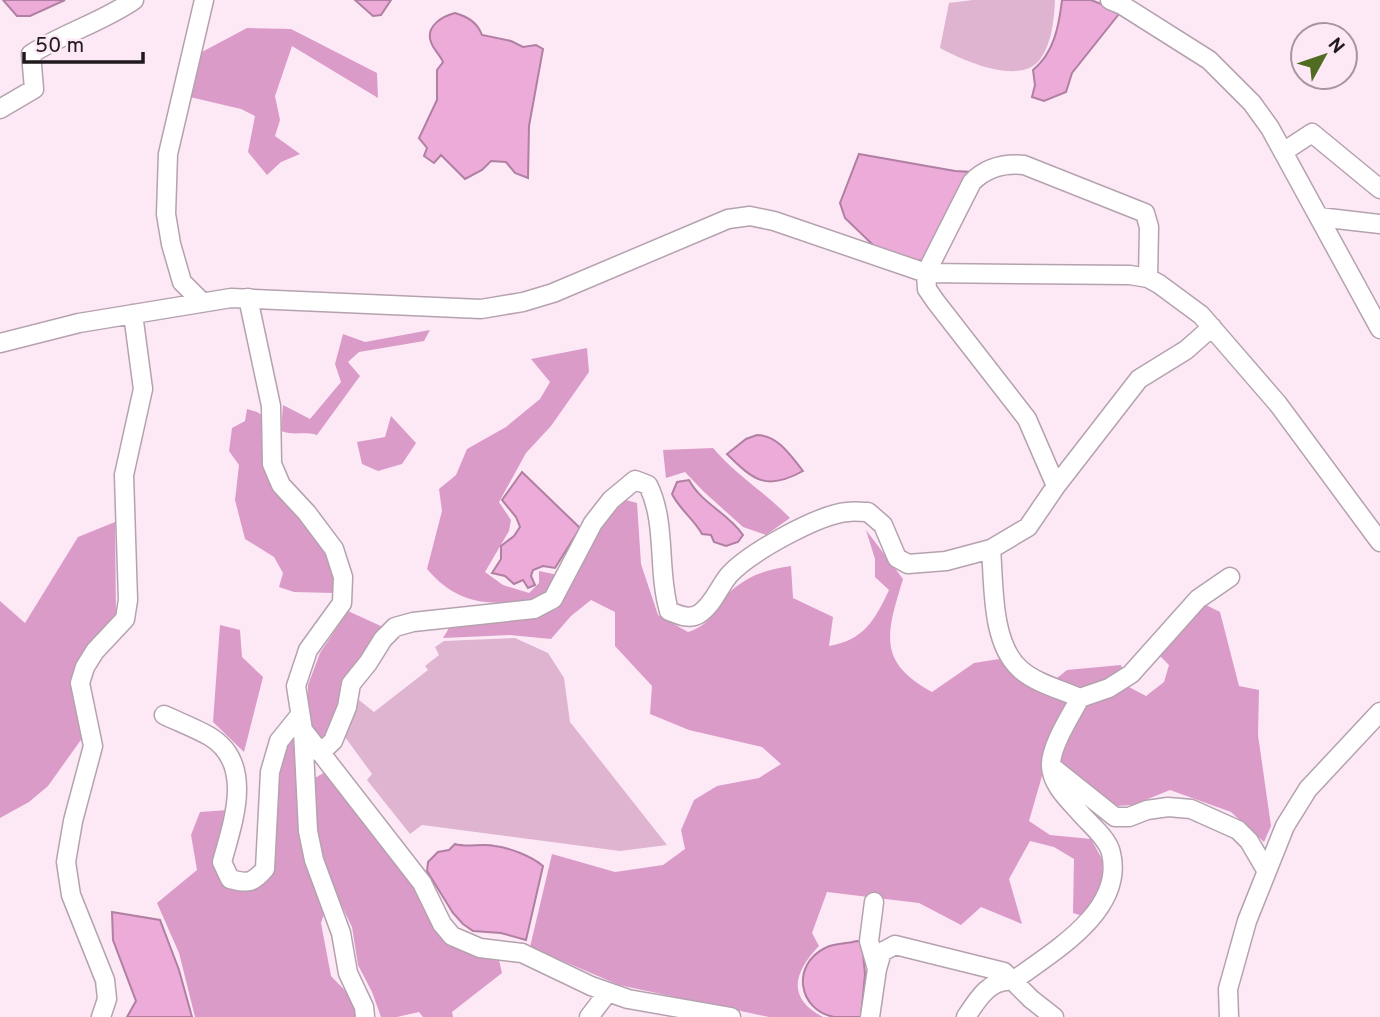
<svg xmlns="http://www.w3.org/2000/svg" width="1380" height="1017" font-family="Overpass,sans-serif">
  <rect width="100%" height="100%" fill="#fde8f6"/>
  <path fill="#deb4d0" d="M973 0H1055C1054 19 1052 42 1041 58 1022 87 964 61 940 48L949 3Z
    M515 638 548 653 564 678 570 722 667 845 620 851 422 825 410 834 367 780 372 774 345 737 359 700 374 712 428 670 425 666 439 655 435 647 444 641Z"/>
  <path fill="#db9bc8" d="M247 28 291 29 377 73 378 98 292 46 275 96 280 120 275 136 300 154 281 162 267 175 248 152 255 116 241 109 190 97 200 53Z
    M430 330 424 341 359 352 348 362 360 376 317 435C304 431 294 436 281 431L283 405 310 419 341 382 335 364 343 334 365 342Z
    M587 348 589 372 551 426 526 453 499 502 511 520 509 531 485 572 503 585 529 593 539 583V571L558 575 544 597C497 606 461 609 427 569L442 511 439 489 456 475 467 449 506 427 540 399 550 382 531 359Z
    M247 409 257 412 265 417 268 465 328 549 339 575 334 593 294 592 279 587 283 573 274 557 245 539 235 500 239 465 229 451 232 428 245 421Z
    M391 416 416 443 402 464 378 471 362 464 357 442 385 437Z
    M713 448C736 475 766 493 790 518L766 535 743 527 703 491 685 472 666 478 663 450Z
    M622 499 637 503 641 564 658 615 688 632C714 624 713 607 731 591 750 574 767 570 791 566L793 598 833 617 829 646C864 640 875 620 889 590L875 577V559L866 530 903 579C887 632 876 662 932 692L974 663 999 659 1021 680 1042 690 1067 670 1121 665 1127 686 1146 696 1164 682 1169 665 1158 654 1202 603 1220 612 1239 686 1259 690 1258 735 1271 826 1264 842 1231 812 1170 790 1133 805 1116 806 1073 774 1047 750 1042 776 1029 821 1050 835 1091 839 1102 859V892L1086 917 1073 913 1074 859 1054 847 1030 841 1009 879 1022 924 981 907 961 925 919 903 827 892 812 933 819 946C794 972 786 998 823 1017H769L619 985 530 947 552 854 615 872 663 865 685 849 681 830 694 800 717 786 759 778 781 764 762 747 689 730 650 714 652 686 615 646V612L591 600 571 616 551 639 510 635 443 638 449 628 530 618 557 609 605 518Z
    M115 522 116 616 90 644 83 737 48 786 29 802 0 818V601L25 623 78 537Z
    M348 611 383 627 344 678 337 711 325 741 318 739 307 719 308 685 320 653Z
    M220 625 240 630 242 657 263 677 244 752 213 722Z
    M295 729 326 908 321 923 331 976 355 1001 357 1017H195L179 953 157 903 197 870 191 835 200 812 228 810 224 880 240 891 255 888 272 874 276 776Z
    M327 771 416 885 458 946 499 960 502 973 452 1012 453 1017H423L419 1012 397 1017H381L372 992 358 965 352 927 320 861 313 779Z"/>
  <path fill="#edabd9" stroke="#b07fa1" stroke-width="2" d="M3 0H65L30 16H17Z
    M355 0H391L381 15 373 16Z
    M1062 0H1091L1117 10 1119 14 1072 73 1066 92 1044 101 1032 97 1035 85 1033 70C1054 53 1059 26 1062 0Z
    M455 13C468 17 477 22 482 35L511 41 523 47 536 45 543 49 529 126 528 178 515 173 506 162 491 161 482 170 465 179 441 155 434 163 424 156 427 148 419 138 437 100V70L443 62C440 55 433 49 431 42 425 26 443 16 455 13Z
    M859 154 955 171 972 172 923 261 902 258 874 246 845 218 840 203Z
    M757 435C778 435 791 456 803 471 767 491 754 481 727 454L746 439Z
    M522 472 580 528 555 568 543 566 533 570 531 576 535 585 528 588 523 580 514 584 505 576 492 573 501 559V546L514 536 520 527 516 517 502 500Z
    M689 480C702 504 728 513 743 535L738 542 726 546 714 542 711 535 702 534C694 519 680 510 672 494L677 482Z
    M455 844C468 848 481 843 495 846 510 848 531 856 543 866L526 940 501 933 473 931 463 924 453 913 427 871 428 862 438 852 449 850Z
    M112 912 160 920 179 970 192 1017H127L136 1001 113 940Z
    M857 941 862 942 865 974 861 1017C853 1017 842 1017 834 1017 798 1010 791 965 825 948 834 943 847 944 857 941Z"/>
  <g fill="none" stroke-linecap="round" stroke-linejoin="round">
    <g stroke="#b5a2af" stroke-width="21">
      <path id="minor" d="M1110 0 1122 5 1209 60 1252 103 1270 128 1380 329
        M0 109 34 89 31 54C64 33 102 22 134 0
        M1283 152 1312 133 1380 189
        M1319 217 1380 224
        M248 298 271 406 272 464 281 485 307 513 334 549 343 577 342 603 308 650 296 686 303 730 422 883 442 924 452 936 480 948 522 953 591 986 628 999 731 1017
        M202 302 182 282 171 244 166 214 168 154 204 0
        M0 343 79 323 231 298 481 309 523 302 553 293 728 219 750 216 774 221 926 273 1130 275 1148 278 1159 284 1201 315 1278 404 1380 542
        M1056 486 1027 419 936 302 927 289 926 273 972 182C987 167 1004 163 1024 165L1145 213 1149 227 1148 278
        M991 549C994 585 991 643 1020 669 1035 683 1062 690 1080 698L1109 688 1131 674 1198 599 1230 577
        M164 715C179 722 195 728 209 736 255 763 233 822 222 862L230 879C248 884 253 883 265 869L270 772 279 741 300 715
        M303 730 308 831 314 860 341 933 348 973 364 1007 365 1017
        M320 753 333 741 347 707 351 684 368 663 383 639 395 627 413 622 534 609 553 599 593 523 611 500 635 480 648 485C667 523 657 570 669 611 679 615 689 620 699 614 713 605 719 587 729 575 749 553 817 515 847 512 854 511 861 512 868 512L883 525 897 558 908 564 946 561 991 549 1028 527 1056 486 1139 379 1186 350 1212 327
        M1051 766 1115 817H1129L1147 810 1168 807 1191 809 1238 830 1249 841 1266 870
        M874 902 869 941 877 969
        M101 1017 107 999 105 980 71 895 66 862 73 821 93 746 80 683 85 667 95 651 125 619 128 600 124 475 143 389 133 314
        M589 1017 608 992
        M870 1017 877 969 882 952 895 945 1004 972 1031 999 1054 1017
        M966 1017C977 1000 990 978 1013 981 1052 952 1125 911 1111 853 1108 839 1091 825 1082 815 1070 801 1052 786 1051 766 1050 747 1071 715 1080 698
        M1229 1017 1228 989 1247 921 1285 826 1308 789 1380 712"/>
    </g>
    <use href="#minor" stroke="#fff" stroke-width="18"/>
  </g>
  <g transform="translate(1324 56) rotate(50)"><circle r="33" fill="#fde8f6" stroke="#a595a0" stroke-width="2"/>
  <path d="M0-5L12 26L0 18L-12 26Z" fill="#4f6c21"/>
  <text y="-10" font-size="19" font-weight="bold" text-anchor="middle" fill="#20191e">N</text>
  </g>
  <path d="M24 52v10h119v-10" fill="none" stroke="#20191e" stroke-width="3.5"/>
  <text x="35" y="52" font-size="21" fill="#20191e" stroke="#fde8f6" stroke-width="5" paint-order="stroke">50 m</text>
</svg>
